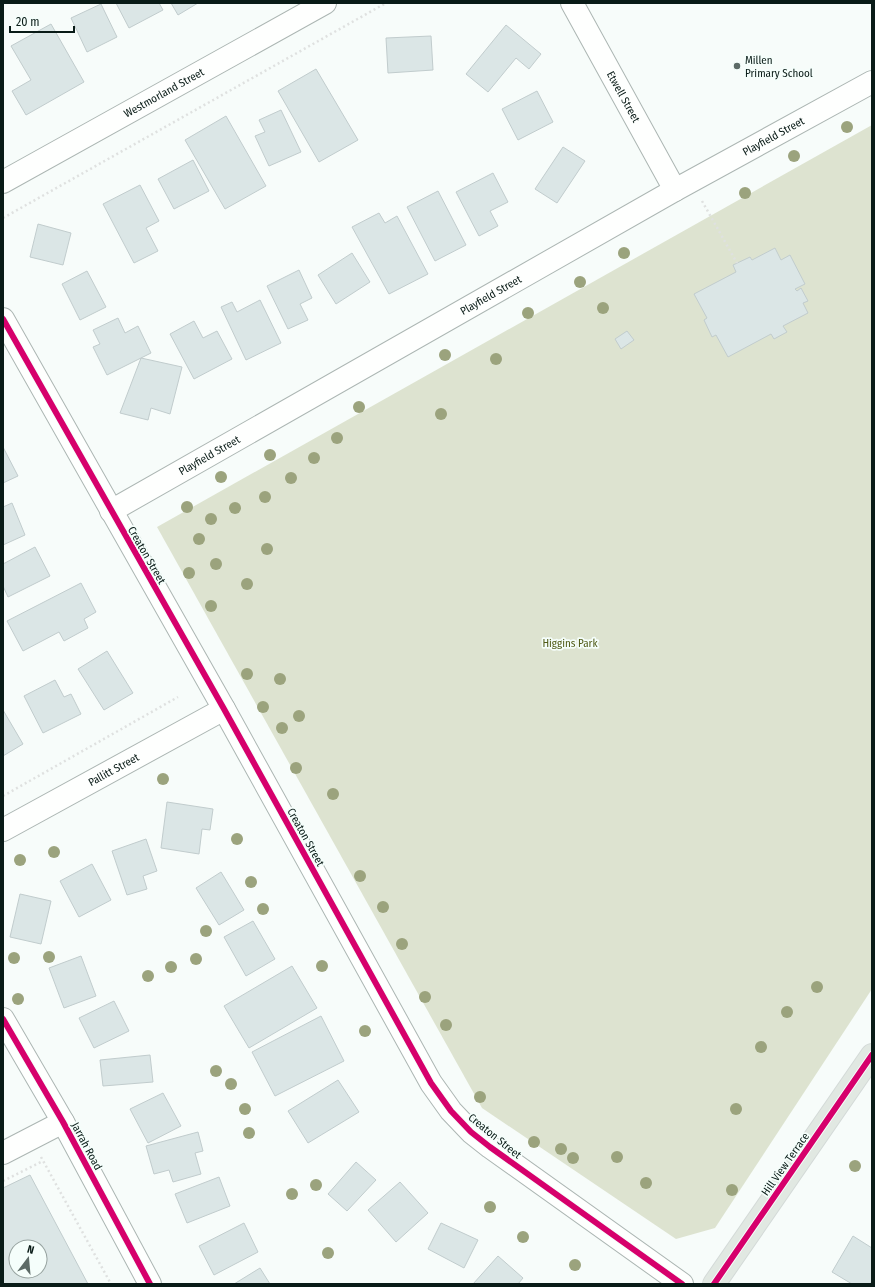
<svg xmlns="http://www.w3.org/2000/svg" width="875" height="1287" font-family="'Fira Sans Condensed',sans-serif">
  <rect width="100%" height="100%" fill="#f7fcfa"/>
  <path fill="#dde3d0" d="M872 125V989L715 1228 676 1239 482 1108 157 527Z"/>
  <path fill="#dbe6e6" stroke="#c1cccd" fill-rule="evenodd" d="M116 3H159L163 10 129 28Z
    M171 3H198L178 15Z
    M101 4 117 37 87 52 71 18Z
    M51 24 84 82 26 115 12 91 31 80 11 46Z
    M506 25 541 54 529 69 516 58 488 92 466 74Z
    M431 36 433 70 388 73 386 38Z
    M316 69 358 140 319 162 278 91Z
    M537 91 553 122 518 140 502 109Z
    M281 110 301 152 269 166 255 136 265 132 259 120Z
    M226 116 266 186 225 209 185 140Z
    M563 147 585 161 557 203 535 189Z
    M193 160 209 191 174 209 158 179Z
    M493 173 508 202 490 211 498 226 479 236 456 192Z
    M140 185 159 221 146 228 158 251 134 263 103 204Z
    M438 191 466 245 435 261 407 207Z
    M379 213 385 223 397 216 428 274 389 294 352 227Z
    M38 224 71 233 63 265 30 257Z
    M775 248 781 260 790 255 805 284 795 289 797 291 801 288 808 301 803 303 808 313 783 326 787 332 774 339 771 334 728 357 716 335 712 337 704 320 707 318 694 294 736 272 733 265 750 257 752 260Z
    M352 253 370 282 336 304 318 275Z
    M299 270 312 298 300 304 308 320 288 329 267 286Z
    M87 271 106 307 80 320 62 284Z
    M260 300 281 343 246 360 221 307 232 302 237 312Z
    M118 318 125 333 138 326 151 353 107 375 93 347 100 344 93 330Z
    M194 321 203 338 217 331 232 359 194 379 170 334Z
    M627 331 634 340 621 349 615 339Z
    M141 358 182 367 170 414 151 408 148 420 120 413Z
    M3 447 18 476 3 483Z
    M12 503 25 535 3 545V507Z
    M35 547 50 576 8 597 3 586V564Z
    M81 583 96 612 84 619 88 628 64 641 59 632 23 651 7 621Z
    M107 651 133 693 104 710 78 669Z
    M55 680 64 697 71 694 81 714 43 733 24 696Z
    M3 710 23 744 3 756Z
    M167 802 213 809 210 830 202 829 199 854 161 848Z
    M146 839 157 871 143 876 147 889 127 895 112 851Z
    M92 864 111 900 79 917 60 881Z
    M221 872 244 910 219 925 196 888Z
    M20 894 51 901 41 944 10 937Z
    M253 921 275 959 246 976 224 937Z
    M81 956 96 996 64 1008 49 968Z
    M292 966 317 1008 249 1048 224 1006Z
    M114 1001 129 1031 94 1048 79 1018Z
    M321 1016 344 1061 275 1096 252 1052Z
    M150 1055 153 1082 103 1086 100 1060Z
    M338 1080 359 1112 308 1143 288 1111Z
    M163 1093 181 1126 148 1143 130 1109Z
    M198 1132 203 1151 195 1153 201 1174 173 1182 169 1170 154 1174 146 1146Z
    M356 1162 376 1180 347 1211 328 1194Z
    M30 1175 88 1284H3V1188ZM16 1247H40V1271H16Z
    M219 1177 230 1206 187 1223 175 1194Z
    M400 1182 428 1213 396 1242 368 1210Z
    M244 1223 258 1252 214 1275 199 1246Z
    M441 1223 478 1240 464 1268 428 1249Z
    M853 1236 872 1248V1281L870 1284H852L832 1272Z
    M498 1256 523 1278 518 1284H473Z
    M260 1268 270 1284H234Z"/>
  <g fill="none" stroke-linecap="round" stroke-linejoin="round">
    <g stroke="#acb6b3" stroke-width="24">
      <g id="minor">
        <path id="s1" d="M572 3 675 190"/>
        <path id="s2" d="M3 182 325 3"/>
        <path d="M3 319 224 709 431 1083 451 1111 471 1132 490 1147 682 1284"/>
        <path id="s3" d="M111 511 675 190 872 82"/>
        <path id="s4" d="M3 830 224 709"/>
        <path d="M3 1019 63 1122 150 1284"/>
        <path d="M3 1153 63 1122"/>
      </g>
    </g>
    <g stroke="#d4dad8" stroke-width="24">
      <path id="major" d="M714 1284 872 1055"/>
    </g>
    <path stroke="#dfe1e0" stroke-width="2.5" stroke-dasharray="2 3" stroke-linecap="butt" d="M702 201 737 263
      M3 218 386 3
      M3 796 178 697
      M41 1157 111 1284
      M3 1181 43 1161"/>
    <use href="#minor" stroke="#fefffe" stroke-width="22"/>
    <use href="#major" stroke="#e1e8e2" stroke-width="22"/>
    <g stroke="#f5fefb" stroke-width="8">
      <path id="cycleway" d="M3 319 224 709 431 1083 451 1111 471 1132 490 1147 682 1284
        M3 1019 63 1122 150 1284
        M714 1284 872 1055"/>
    </g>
    <use href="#cycleway" stroke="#d6006c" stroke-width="6"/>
  </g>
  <g fill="#9ba37d">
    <circle cx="847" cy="127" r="6"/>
    <circle cx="794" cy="156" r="6"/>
    <circle cx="745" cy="193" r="6"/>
    <circle cx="624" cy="253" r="6"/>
    <circle cx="580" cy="282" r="6"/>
    <circle cx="603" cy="308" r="6"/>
    <circle cx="528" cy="313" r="6"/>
    <circle cx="445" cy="355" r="6"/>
    <circle cx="496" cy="359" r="6"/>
    <circle cx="359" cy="407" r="6"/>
    <circle cx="441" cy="414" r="6"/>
    <circle cx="337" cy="438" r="6"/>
    <circle cx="270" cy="455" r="6"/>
    <circle cx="314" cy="458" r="6"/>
    <circle cx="221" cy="477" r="6"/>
    <circle cx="291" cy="478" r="6"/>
    <circle cx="265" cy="497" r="6"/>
    <circle cx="187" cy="507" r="6"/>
    <circle cx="235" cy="508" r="6"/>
    <circle cx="211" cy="519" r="6"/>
    <circle cx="199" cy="539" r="6"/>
    <circle cx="267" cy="549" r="6"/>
    <circle cx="216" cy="564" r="6"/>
    <circle cx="189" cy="573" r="6"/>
    <circle cx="247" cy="584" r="6"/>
    <circle cx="211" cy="606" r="6"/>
    <circle cx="247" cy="674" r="6"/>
    <circle cx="280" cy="679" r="6"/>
    <circle cx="263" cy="707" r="6"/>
    <circle cx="299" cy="716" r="6"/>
    <circle cx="282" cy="728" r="6"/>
    <circle cx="296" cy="768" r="6"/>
    <circle cx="163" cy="779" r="6"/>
    <circle cx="333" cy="794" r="6"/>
    <circle cx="237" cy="839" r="6"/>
    <circle cx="54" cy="852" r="6"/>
    <circle cx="20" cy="860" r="6"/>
    <circle cx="360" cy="876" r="6"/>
    <circle cx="251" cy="882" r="6"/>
    <circle cx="383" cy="907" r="6"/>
    <circle cx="263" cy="909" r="6"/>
    <circle cx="206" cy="931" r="6"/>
    <circle cx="402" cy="944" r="6"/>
    <circle cx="49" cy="957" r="6"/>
    <circle cx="14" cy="958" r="6"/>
    <circle cx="196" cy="959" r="6"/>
    <circle cx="322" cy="966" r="6"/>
    <circle cx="171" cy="967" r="6"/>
    <circle cx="148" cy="976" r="6"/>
    <circle cx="817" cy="987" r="6"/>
    <circle cx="425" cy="997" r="6"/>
    <circle cx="18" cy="999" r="6"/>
    <circle cx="787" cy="1012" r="6"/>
    <circle cx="446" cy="1025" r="6"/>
    <circle cx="365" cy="1031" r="6"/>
    <circle cx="761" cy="1047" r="6"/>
    <circle cx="216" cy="1071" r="6"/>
    <circle cx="231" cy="1084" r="6"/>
    <circle cx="480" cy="1097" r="6"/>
    <circle cx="245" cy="1109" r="6"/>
    <circle cx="736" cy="1109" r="6"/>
    <circle cx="249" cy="1133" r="6"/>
    <circle cx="534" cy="1142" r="6"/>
    <circle cx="561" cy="1149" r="6"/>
    <circle cx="617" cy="1157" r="6"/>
    <circle cx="573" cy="1158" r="6"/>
    <circle cx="855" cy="1166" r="6"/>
    <circle cx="646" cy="1183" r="6"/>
    <circle cx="316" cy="1185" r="6"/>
    <circle cx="732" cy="1190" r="6"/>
    <circle cx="292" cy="1194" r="6"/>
    <circle cx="490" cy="1207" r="6"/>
    <circle cx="523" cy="1237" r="6"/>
    <circle cx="328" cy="1253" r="6"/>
    <circle cx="575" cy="1265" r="6"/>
  </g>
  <circle fill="#5c6a66" stroke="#f5fefb" stroke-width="1.5" cx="737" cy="66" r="4"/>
  <g text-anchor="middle" stroke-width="3.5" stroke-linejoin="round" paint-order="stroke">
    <g font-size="11" fill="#091b17" stroke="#f5fefb" text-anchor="start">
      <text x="745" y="64">Millen<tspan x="745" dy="13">Primary School</tspan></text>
    </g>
    <g font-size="11" fill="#091b17" stroke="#f5fefb">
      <text dy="4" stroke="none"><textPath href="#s2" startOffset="184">Westmorland Street</textPath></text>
      <text dy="4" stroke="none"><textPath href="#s1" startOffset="107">Etwell Street</textPath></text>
      <text dy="4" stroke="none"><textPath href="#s3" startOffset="761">Playfield Street</textPath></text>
      <text dy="4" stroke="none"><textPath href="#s3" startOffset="437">Playfield Street</textPath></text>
      <text dy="4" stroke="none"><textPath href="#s3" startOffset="113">Playfield Street</textPath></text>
      <text transform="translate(147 555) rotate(60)" y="4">Creaton Street</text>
      <text dy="4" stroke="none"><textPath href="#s4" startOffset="126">Pallitt Street</textPath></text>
      <text transform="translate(306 837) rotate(61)" y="4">Creaton Street</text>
      <text transform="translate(495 1136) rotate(39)" y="4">Creaton Street</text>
      <text transform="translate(87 1146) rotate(62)" y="4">Jarrah Road</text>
      <text transform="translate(785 1164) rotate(-55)" y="4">Hill View Terrace</text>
    </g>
    <g font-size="11" fill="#505b17" stroke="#f5fefb">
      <text x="570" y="647">Higgins Park</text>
    </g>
  </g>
  <rect width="875" height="1287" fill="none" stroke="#091b17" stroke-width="8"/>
  <g transform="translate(28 1259) rotate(16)"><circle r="19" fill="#f5fefb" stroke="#97a3a0"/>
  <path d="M0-3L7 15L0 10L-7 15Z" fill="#5c6a66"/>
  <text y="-6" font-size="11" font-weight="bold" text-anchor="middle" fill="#091b17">N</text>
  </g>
  <path d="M10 26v6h64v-6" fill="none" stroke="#091b17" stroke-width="2"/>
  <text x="16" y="26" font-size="12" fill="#091b17" stroke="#f5fefb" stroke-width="3" paint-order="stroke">20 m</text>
</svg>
